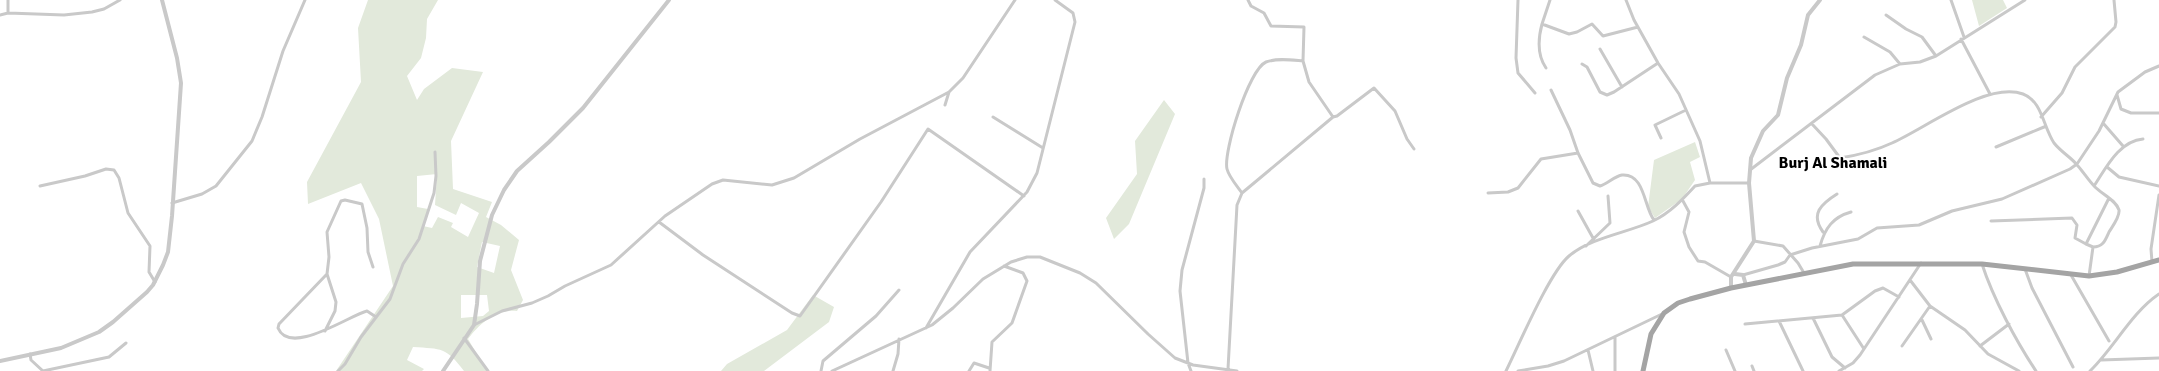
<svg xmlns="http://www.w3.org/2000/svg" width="2159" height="371" font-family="Signika,sans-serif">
  <rect width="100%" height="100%" fill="#fff"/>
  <path fill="#e2e9db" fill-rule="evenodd" d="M368 0H438L427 19 426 38 421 58 407 76 417 100 424 89 452 68 483 72 451 141 453 189 492 202 486 217 501 225 519 240 511 270 523 300 517 311C496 309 480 323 468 339L487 371H464C446 347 442 349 413 347L407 360 424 369 422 371H336L393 286 379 219 361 183 308 204 307 182 361 82 358 28ZM437 174 435 205 456 215 461 203 479 213 468 237 451 227 453 223 438 217 432 228 423 226 428 209 417 207V176ZM482 242 500 246 494 273 477 267ZM461 295H487L489 311 483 316 461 318Z
    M1972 0H2003L2007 8 1979 26Z
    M1164 100 1175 114 1129 224 1114 239 1106 218 1137 174 1135 141Z
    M1695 142 1700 157 1690 162 1695 180 1682 199 1655 218 1648 207 1654 160Z
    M813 295 834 307 829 322 764 371H721L727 364 787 330Z"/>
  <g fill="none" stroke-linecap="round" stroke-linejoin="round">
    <path stroke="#c9c9c9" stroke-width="3" d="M8 0V13L64 15 92 12 104 9 120 0
      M1248 0 1251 6 1264 13 1271 26 1304 27 1303 61 1309 82 1333 117
      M1518 0 1516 58 1518 73 1535 93
      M1550 0 1542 24 1569 34 1577 32 1592 24 1603 36 1638 27
      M1626 0 1634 20 1658 63 1679 94 1700 141 1710 183
      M1951 0 1964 37
      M0 15 8 13
      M1886 15 1906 29 1922 37 1936 56
      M1542 24C1538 39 1537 55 1546 68
      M1864 37 1890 52 1900 64
      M1961 39 1990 94
      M1600 49 1622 87
      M1582 64 1587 67 1600 92 1607 95 1614 92 1658 63
      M1551 90 1570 130 1578 153 1593 183 1600 186C1607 184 1615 176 1622 175 1645 173 1644 208 1654 220
      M2117 95 2121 109 2131 113H2159
      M945 105 949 92
      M993 117 1043 148
      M2041 117 2062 93 2075 67 2115 27 2116 22 2114 0
      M2103 123 2123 146
      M1812 124 1826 139 1840 158C1859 155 1875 151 1892 143 1926 128 1987 81 2023 94 2042 101 2043 126 2054 143 2062 153 2071 157 2078 166 2084 173 2089 181 2095 187 2102 194 2116 200 2119 210 2120 217 2112 227 2109 232 2105 241 2103 247 2093 247
      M1661 138 1655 125 1686 110
      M1996 147 2044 127
      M2107 167 2119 177 2159 186
      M1750 170 1875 75 1900 64 1920 62 1936 56 2025 0
      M40 186 85 176 106 169 114 170 119 178 128 213 150 246 149 272 155 282
      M2094 186C2106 168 2119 141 2143 139
      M1242 193C1237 186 1229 177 1227 169 1223 152 1249 69 1266 62 1277 58 1291 60 1303 61
      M1488 193 1508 192 1518 188 1541 159 1578 153
      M1683 201 1689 212 1684 232 1689 247 1698 261 1705 262 1731 277
      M172 203 202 194 216 186 252 141 262 117 283 51 305 0
      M1578 211 1593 238
      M1991 221 2072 218 2077 225 2075 238 2086 244
      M659 222 703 255 792 313 800 316 881 202 928 129 1024 196
      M1823 232C1810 214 1821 204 1837 194
      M1754 241 1783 246 1798 263 1804 273
      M1586 246 1610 223 1608 196
      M1820 246C1825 228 1833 217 1851 212
      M2152 262 2151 249 2159 195
      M1982 264C1993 298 2016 341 2036 371
      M373 267 368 252 367 228 362 204 345 200 341 201 327 232 329 257 327 274 279 324 278 328C290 357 350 315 367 311L376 317
      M2025 269 2032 288 2073 367
      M1743 275 1778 265 1785 262 1790 255 1812 248 1858 239 1877 228 1919 225 1952 211 2002 199 2070 169 2077 164 2099 131 2118 92 2145 72 2159 66
      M2071 275 2109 341
      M2089 276 2093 247 2086 244 2109 198
      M1930 306 1965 330 1988 354 2019 371
      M1842 315 1864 349
      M1813 318 1832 357 1845 368
      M1922 320 1931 339
      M1779 321 1803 371
      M1745 324 1842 315 1875 291 1883 288 1899 297
      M474 325 502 311 532 303 548 296 565 286 611 265 665 216 712 184 723 180 772 185 794 178 860 139 949 92 963 78 1015 0
      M926 328 970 252 1027 192 1037 173 1075 22 1073 13 1055 0
      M325 331 335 311 336 302 327 274
      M464 338 488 371
      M1902 346 1930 306 1910 280
      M1980 346 2009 324
      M1588 350 1593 371
      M1726 350 1735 371
      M30 354 31 360 43 371
      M2101 360 2159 358
      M1752 366 1754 371
      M1228 369 1237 205 1242 193 1333 117 1337 116 1374 88 1395 111 1407 139 1414 149
      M43 371 109 357 126 343
      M338 371 345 364 361 337 390 299 403 264 419 239 434 193 436 176 435 152
      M821 371 823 361 876 316 899 290
      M832 371 932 325 953 308 983 279 1011 262 1027 257H1040L1080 273 1096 283 1148 334 1175 358 1193 365 1237 371
      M893 371 898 354 899 339
      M969 371 974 363 989 368
      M990 371 992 342 1012 323 1027 281 1023 273 1004 266
      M1191 371 1188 363 1180 291 1182 270 1204 188V179
      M1506 371C1519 345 1549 273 1569 256 1592 237 1627 233 1653 221 1670 213 1683 199 1695 186L1710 183H1749
      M1518 371 1548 366 1564 361 1662 314
      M1615 371V337
      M1839 371 1853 363 1860 355 1921 263
      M2090 371C2114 348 2131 313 2159 294"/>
    <path stroke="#c9c9c9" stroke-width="4" d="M1735 274 1743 275 1746 285
      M1731 288V277L1754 241 1749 183 1751 158 1763 131 1778 115 1787 78 1801 45 1808 15 1820 0
      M0 361 61 348 99 332 113 322 147 292 153 285 163 265 168 252 172 216 181 83 177 58 162 0
      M443 371 474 325 477 304 480 261 492 215 504 190 517 171 549 142 583 108 669 0"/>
    <path stroke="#a4a4a4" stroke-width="5" d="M1643 371 1651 334 1664 313 1678 303 1690 299 1731 288 1853 264H1982L2089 276 2117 272 2159 260"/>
  </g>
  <g text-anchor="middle" stroke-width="4" stroke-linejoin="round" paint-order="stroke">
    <g font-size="16" font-weight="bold" fill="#000" stroke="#fff">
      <text x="1833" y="168">Burj Al Shamali</text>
    </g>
  </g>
</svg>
